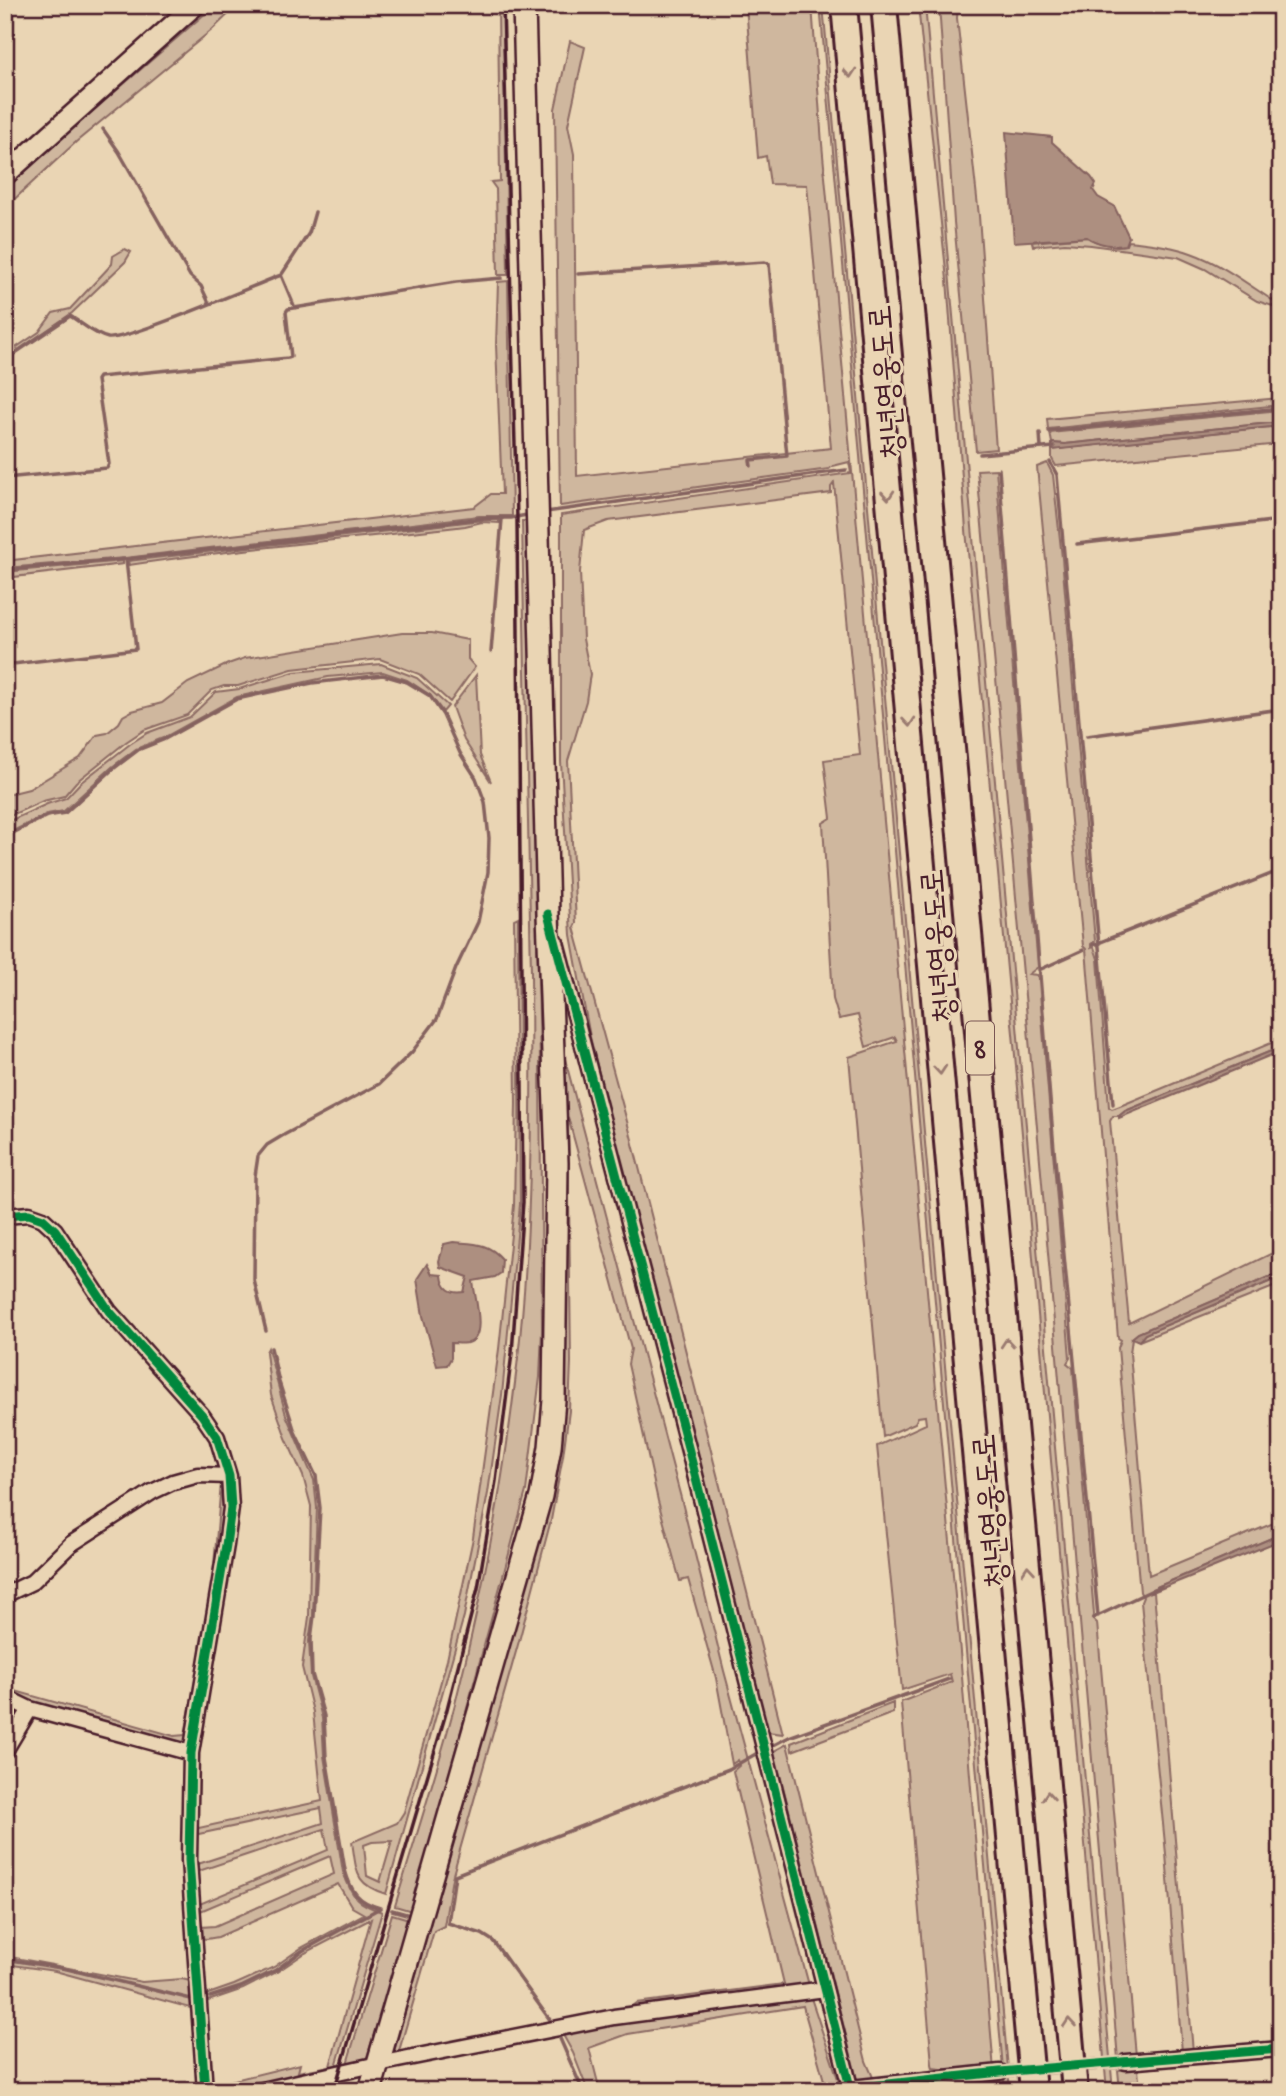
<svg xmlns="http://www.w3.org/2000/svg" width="1286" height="2096" font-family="'Indie Flower','Poor Story',sans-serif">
  <rect width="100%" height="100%" fill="#ead5b4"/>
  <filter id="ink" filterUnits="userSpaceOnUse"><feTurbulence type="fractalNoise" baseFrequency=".0143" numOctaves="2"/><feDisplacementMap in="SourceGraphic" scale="14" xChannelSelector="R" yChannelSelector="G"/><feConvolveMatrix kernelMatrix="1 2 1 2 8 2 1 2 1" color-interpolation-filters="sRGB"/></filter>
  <g filter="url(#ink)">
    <path fill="#cfb79e" stroke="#8c6b64" stroke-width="2" fill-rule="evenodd" d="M215 5H238L213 29 76 142 5 208V187Z
      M498 5H503L508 275H498L496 189 491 182 500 181Z
      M746 5H812L822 144 959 1640 994 2071 975 2073 933 2068 932 2064 901 1702 952 1682 950 1674 902 1690 877 1446 926 1424 925 1416 918 1417 915 1423 883 1437 849 1057 897 1041 895 1037 866 1047 858 1015 839 1019 833 999 823 823 831 818 824 760 860 755 834 483 831 487V493L608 521 584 530 580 572 583 639 590 674 586 701 568 761 576 923 574 927 631 1136 783 1734 768 1732 617 1146 590 1037 571 935 561 762V515L851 473 849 462 833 466 829 469 560 506 555 109 570 41 585 47 568 125 574 154 577 476 831 448 807 185 770 184 766 156 758 158Z
      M820 5H823L1010 2091H1005Z
      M918 5H925L1113 2091H1107L1098 1991 1016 1066 966 530 947 280Z
      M939 5H958L957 18 979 216 996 449 976 451 954 222Z
      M1087 237C1097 244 1114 247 1125 245L1127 241C1148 243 1172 246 1191 253 1223 264 1253 288 1281 306V318L1273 306 1257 301 1205 269 1178 257 1091 245 1065 243 1033 246 1032 242Z
      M125 249 131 252 125 262 72 313 5 359V355L39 332 53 313 70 309 112 264 113 256Z
      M508 281 512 516H479L125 558 5 568V561L474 507 491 494H502L496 345 498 282Z
      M1281 398V405L1048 429 1047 419Z
      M1281 410V422L1065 444 1052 443 1050 433Z
      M1281 426V444L1056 466 1052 459V450L1066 448Z
      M1047 463 1053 475 1062 558 1095 941 1091 944V948L1094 947 1098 959 1109 1107 1112 1109 1120 1106 1281 1039V1047L1125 1111 1119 1116H1113L1110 1121 1129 1323 1281 1249V1272L1138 1333 1132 1338 1130 1353 1149 1575 1281 1520V1534L1152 1589 1151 1593 1154 1592 1193 2052H1182L1166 1854 1141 1602 1143 1597 1140 1592 1118 1348 1121 1340 1118 1338 1086 949 1083 946 1037 467Z
      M996 469 1038 967 1029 974 1037 975 1039 981 1070 1358 1067 1363 1073 1368 1094 1614 1092 1618 1097 1623 1136 2056 1118 2059 1039 1149 977 470Z
      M483 520H499V523L482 522 465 526C353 539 241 548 129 565L128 561Z
      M522 521H528L540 1061 542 1331 540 1377 526 1491 412 1911 395 1906C415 1839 437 1772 455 1704 484 1590 505 1475 518 1358 532 1229 532 1101 531 972 529 822 525 672 522 521Z
      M123 561V564L5 578V572Z
      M402 633H432L468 640V659L475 667 450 702 419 674 380 659 292 669 238 686H224L212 690 187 715 144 730 126 742 76 782 64 796 43 801 5 818V795L29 789 80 758 97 735 107 733 119 723 123 716 132 711 162 703 188 683 228 664 245 658Z
      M381 664 417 678 448 706 443 712 430 695 407 680 383 672 328 677 237 697 163 738 136 749 112 767 64 811 47 814 5 835V823L47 804 66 798 80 783 130 744 147 733 190 717 216 692 239 689 294 672Z
      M476 675 480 755 491 782 464 740 452 707Z
      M518 917 520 1204 502 1395 488 1493 464 1616 386 1894C354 1884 357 1872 352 1842L397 1823 404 1812 447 1660 473 1538 499 1349 514 1206 516 1103 514 919ZM392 1841 380 1882 367 1876 364 1845 372 1842Z
      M565 1059 681 1498 724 1671 810 1989 625 2011 636 2003 784 1984 733 1771 740 1765 738 1760 732 1764 716 1678 688 1579 680 1581 658 1501 628 1364 631 1349 568 1117 571 1362 569 1411 563 1456 551 1520 519 1641 452 1878 444 1926 434 1931 399 2051 409 2054 393 2055 539 1541 547 1503 561 1072Z
      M1281 1277V1284L1139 1341 1145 1334Z
      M268 1348 286 1415 314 1480 317 1508 313 1616 309 1641 311 1676 322 1718 324 1756 343 1872C352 1897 356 1903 382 1912L335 2070 233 2091H211L210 2086 300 2064 298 2072 330 2066 371 1919 305 1953 277 1972 243 1989 202 2003 205 1995 234 1985 274 1967 301 1948 364 1914 352 1907 338 1884 218 1937 207 1939 198 1938 201 1927 215 1926 334 1874 330 1856 198 1912 197 1905 328 1850 324 1829 196 1872 195 1865 323 1823 321 1808 194 1835V1829L322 1801 313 1712 302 1667 309 1617 311 1506 303 1476 286 1438 271 1395 266 1352Z
      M221 1483H227L229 1507 187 1741 183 1744 47 1710 5 1694V1688L174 1736 185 1735 212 1589Z
      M893 1703V1713L792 1751 791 1743Z
      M787 1744 866 2061 875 2082 858 2083 774 1751Z
      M392 1914 409 1919 365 2064 346 2067Z
      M5 1956 142 1982 182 1979 194 1982V2009L55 1971 5 1964Z
      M811 1998 842 2091H827L803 2006 628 2034 589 2048 600 2091H588L573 2053 563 2035 616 2024Z
      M1138 2069 1140 2091H1120L1118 2070Z"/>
    <path fill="#ad8f80" stroke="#85625e" stroke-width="2" d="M1006 132 1052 137V142L1091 177 1096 184 1093 190 1098 197 1114 206 1129 237 1126 245C1114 247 1097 244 1087 237L1014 242Z
      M1281 422V426L1052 450V443L1065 444Z
      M1281 1047V1051L1119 1118V1116L1125 1111Z
      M453 1242C473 1244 488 1242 502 1259L501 1273 495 1277 473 1281C474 1295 488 1338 468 1343 463 1344 456 1343 451 1343V1358L447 1365 437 1366 423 1316 417 1279 427 1264 432 1274 442 1275C443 1289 451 1294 464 1292L468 1277 440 1267 439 1261 444 1244Z
      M1281 1272V1277L1145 1334 1139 1341 1132 1338 1138 1333Z
      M1281 1534V1540L1150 1593 1152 1589Z"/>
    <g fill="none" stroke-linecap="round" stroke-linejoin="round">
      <path stroke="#85625e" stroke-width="3.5" d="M103 129 119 152 190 276 201 286 209 303
        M282 274 309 233 315 212
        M578 274 765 262 769 264 787 456 750 460 751 466
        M5 360 70 316C82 323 94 335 108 338 126 341 255 285 281 275L295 308
        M1049 431 1281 408
        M1040 433 1041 448
        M980 454 1054 447
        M1050 462 1057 475 1113 1104
        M999 469 1054 1149 1098 1616
        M5 478 107 468 109 464 97 380 99 377 288 358 291 357 286 312 288 309 456 282 502 278
        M546 512 846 470
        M1077 544 1281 520
        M5 570 126 559 483 518H511L532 514
        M491 652 502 519
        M5 665 136 649 126 560
        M1087 736 1281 709
        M5 837 47 816 65 813 113 769 138 750 163 740 237 699 312 683 383 675 407 682 430 696 443 715 460 753 476 778 485 802 489 838 488 872 478 922 456 968 437 1019 412 1052 379 1084 282 1136 267 1145 258 1156 255 1176 254 1280 266 1331
        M1093 945 1281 870
        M1039 970 1083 950
        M271 1348 279 1382 295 1432 316 1476 320 1508 314 1616 311 1639 312 1674 324 1716 326 1757 345 1870C351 1892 358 1902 380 1908
        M1093 1618 1161 1586
        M768 1748 789 1737 949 1679
        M392 1910 410 1915
        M5 1959 67 1969 191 1999
        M210 1997 241 1987 276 1970 302 1951 380 1908
        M553 2024 493 1941 482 1934 448 1923 455 1875 729 1769 761 1751
        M558 2034 583 2091"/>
      <path stroke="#cab199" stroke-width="14" stroke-dasharray="14 7" stroke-linecap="butt" d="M1000 2072 1126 2062"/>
      <g stroke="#4a1f2b" stroke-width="19">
        <path id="street" d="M556 942 690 1455 851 2091
          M5 1216 29 1214 43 1219 55 1230 109 1311 202 1415 217 1437 229 1476 231 1508 226 1545 191 1753 189 1860 205 2091
          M5 1595 32 1582 71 1544 152 1492 173 1482 198 1475 229 1476
          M5 1697 30 1709 191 1753
          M5 1751 30 1709
          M1126 2062 1281 2049
          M851 2088 1000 2072
          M258 2091 378 2064 614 2017 825 1989"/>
      </g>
      <g stroke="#4a1f2b" stroke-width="24">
        <path id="secondary" d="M5 175 195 5"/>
      </g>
      <g stroke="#4a1f2b" stroke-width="26">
        <path id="primary" d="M370 2091 541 1496 550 1447 554 1400 557 1163 548 914 524 5"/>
      </g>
      <g stroke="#4a1f2b" stroke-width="30">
        <path id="highway" d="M844 5 1033 2091
          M884 5 1075 2091"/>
      </g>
      <use href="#street" stroke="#ead5b4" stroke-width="14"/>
      <use href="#secondary" stroke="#ead5b4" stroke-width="19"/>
      <use href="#primary" stroke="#ead5b4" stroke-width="21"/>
      <use href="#highway" stroke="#ead5b4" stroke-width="24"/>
      <path stroke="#4a1f2b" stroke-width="3.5" d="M334 2091 446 1713 478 1588 496 1481 512 1353 523 1202 517 519 503 5"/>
      <g stroke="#ead5b4" stroke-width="13">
        <path id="cycleway" d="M548 914 690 1455 851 2091
          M5 1216 29 1214 43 1219 55 1230 109 1311 202 1415 217 1437 229 1476 231 1508 226 1545 191 1753 189 1860 205 2091
          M851 2088 1000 2072 1281 2049"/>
      </g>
      <use href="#cycleway" stroke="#00873e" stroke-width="9"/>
    </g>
    <defs><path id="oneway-chevron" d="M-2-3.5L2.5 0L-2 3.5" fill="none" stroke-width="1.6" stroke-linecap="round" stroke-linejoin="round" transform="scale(1.75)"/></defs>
    <g stroke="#9a7a70">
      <use href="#oneway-chevron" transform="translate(850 73) rotate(85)"/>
      <use href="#oneway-chevron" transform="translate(888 495) rotate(85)"/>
      <use href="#oneway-chevron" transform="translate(909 722) rotate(85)"/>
      <use href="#oneway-chevron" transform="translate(940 1070) rotate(85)"/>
      <use href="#oneway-chevron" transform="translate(1007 1343) rotate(-95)"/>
      <use href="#oneway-chevron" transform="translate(1028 1570) rotate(-95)"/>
      <use href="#oneway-chevron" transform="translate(1048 1796) rotate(-95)"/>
      <use href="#oneway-chevron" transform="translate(1069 2023) rotate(-95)"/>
    </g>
  </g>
  <g text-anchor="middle" stroke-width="6" stroke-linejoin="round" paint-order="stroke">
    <rect fill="#ead5b4" stroke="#7a5654" stroke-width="2" x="966" y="1021.5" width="28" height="53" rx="5"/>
    <g font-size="30" font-weight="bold" fill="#4a1f2b">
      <text x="980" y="1058">8</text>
    </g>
    <g font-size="32" fill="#4a1f2b" stroke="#ead5b4">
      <text transform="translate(885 382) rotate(-95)" y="11">청년영웅도로</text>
      <text transform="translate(937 946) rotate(-95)" y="11">청년영웅도로</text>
      <text transform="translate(989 1511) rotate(-95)" y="11">청년영웅도로</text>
    </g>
  </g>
  <rect width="1286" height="2096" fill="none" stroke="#ead5b4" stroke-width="28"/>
  <rect x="14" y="14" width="1258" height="2068" fill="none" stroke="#4a1f2b" stroke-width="2.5" filter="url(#ink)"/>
</svg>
